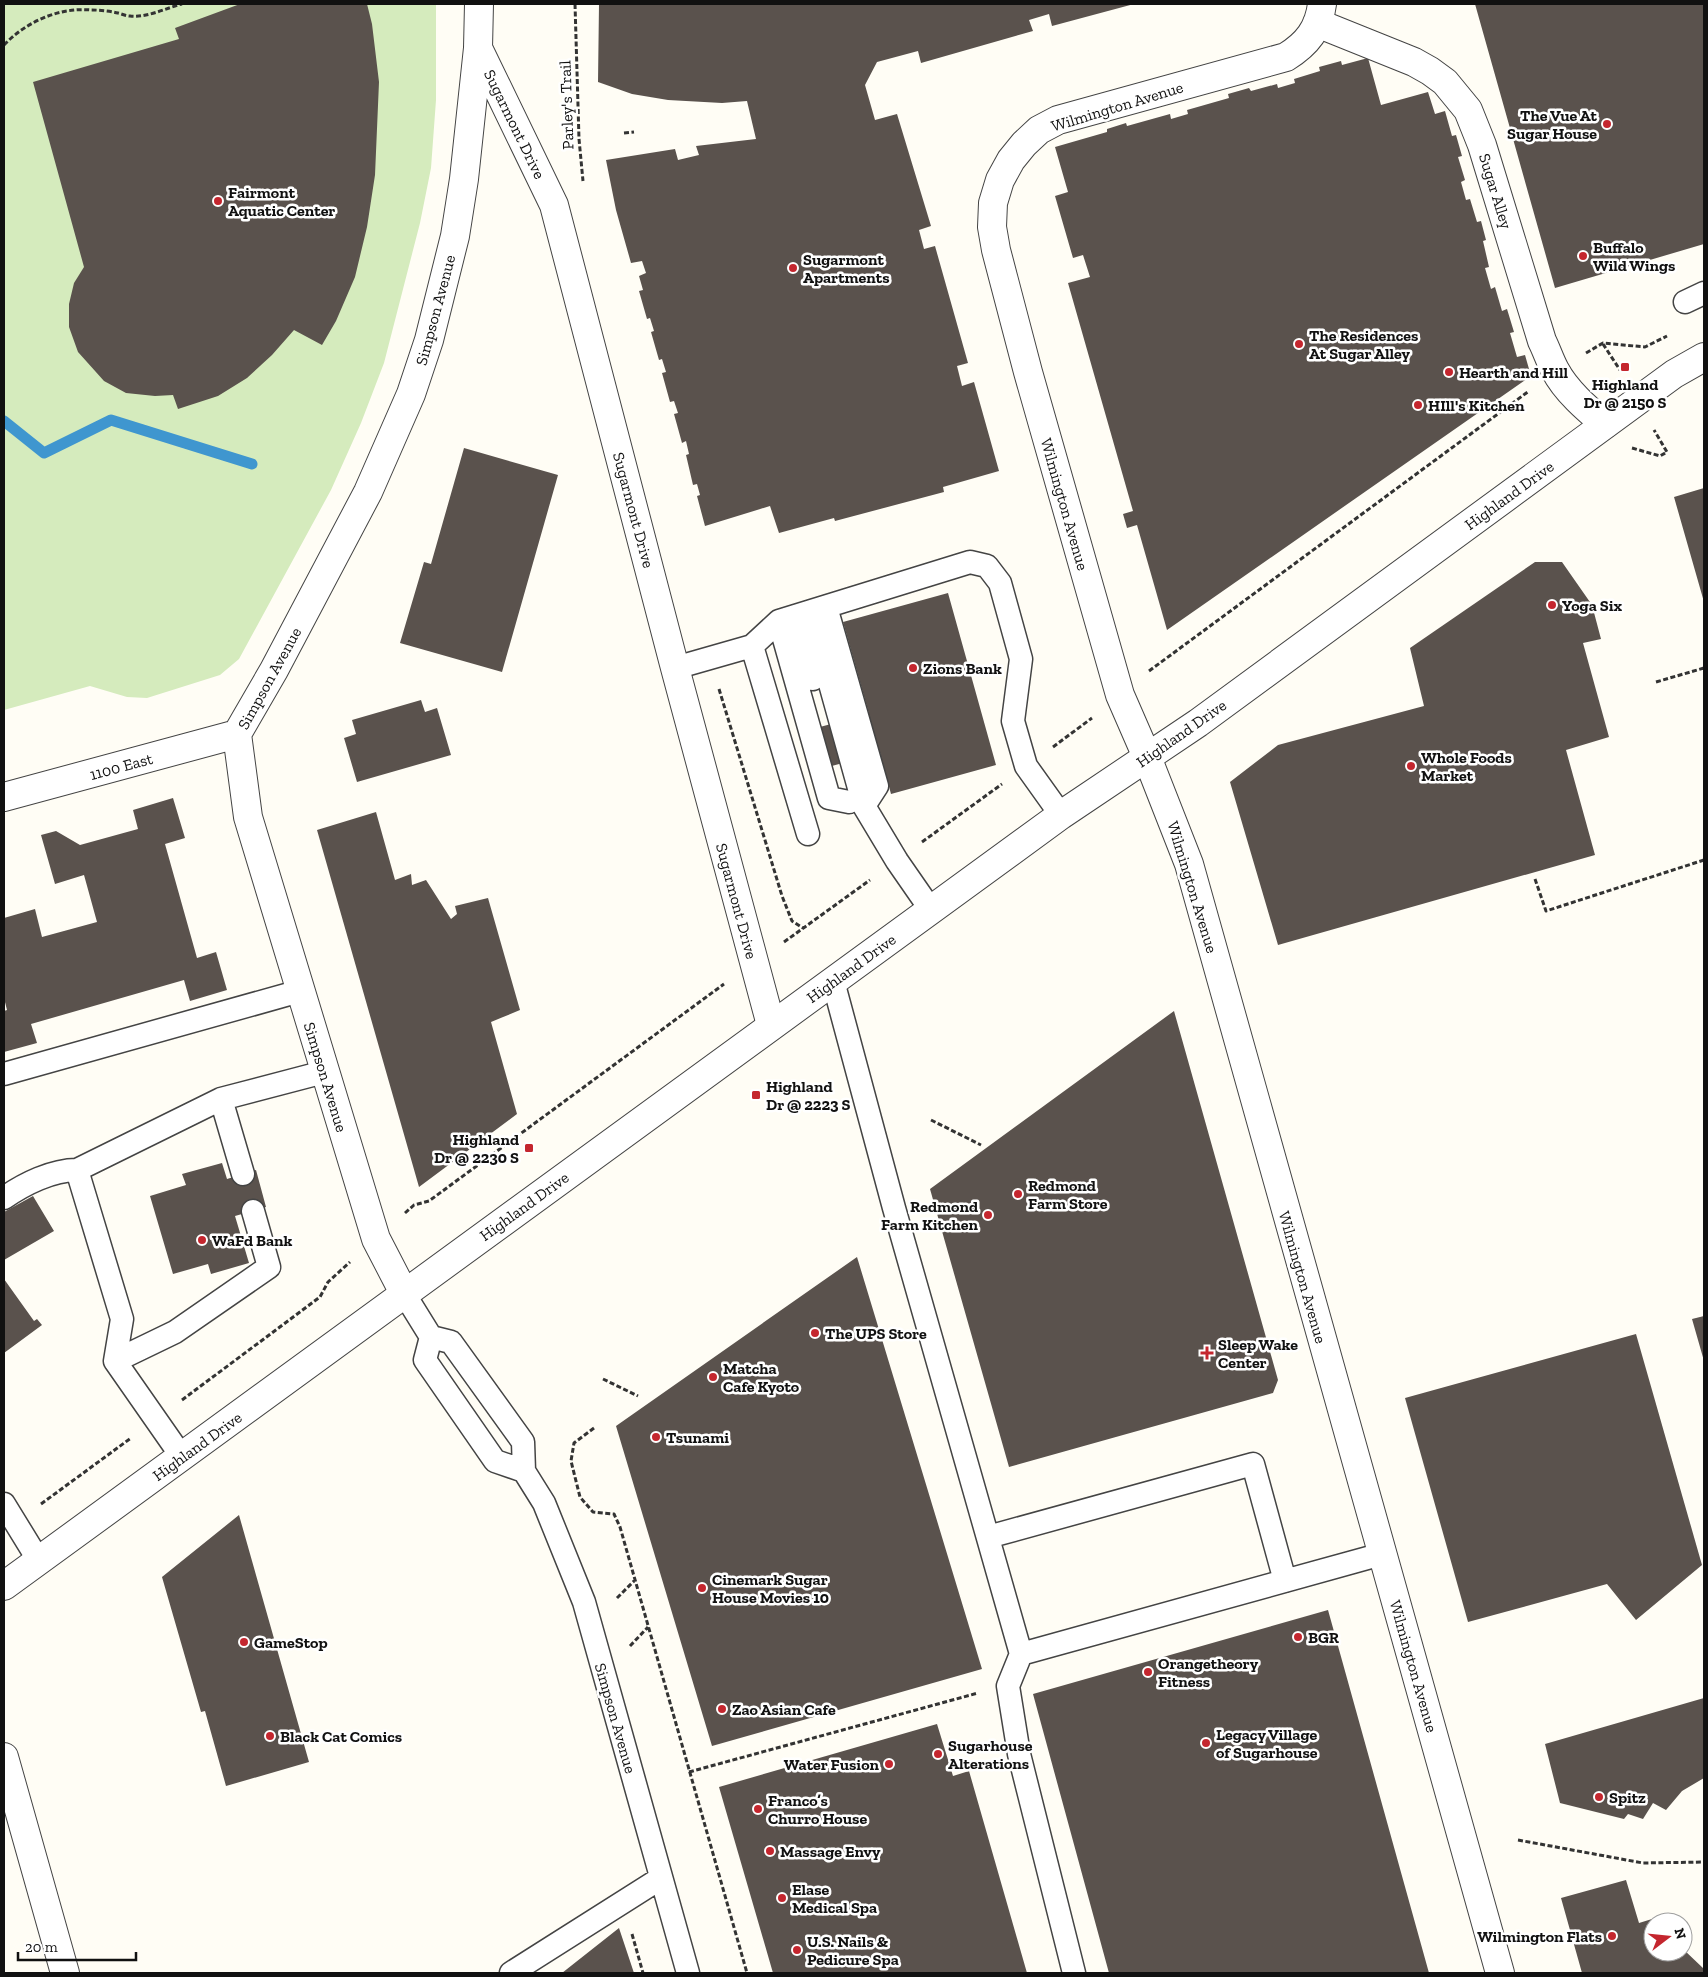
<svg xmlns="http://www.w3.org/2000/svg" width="1708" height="1977" font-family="'Zilla Slab',serif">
  <rect width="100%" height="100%" fill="#fffdf5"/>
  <path fill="#d5ebbd" d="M4 4H436V100L431 168 420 223 384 363 361 423 331 490 239 659 220 675 147 698 127 697 90 686 4 710Z"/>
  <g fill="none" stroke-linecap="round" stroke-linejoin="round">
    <path stroke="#3f96cf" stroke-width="11" d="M4 421 44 453 111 420 252 464"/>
  </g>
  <path fill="#5a524d" d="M240 4H367L372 24 379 82 375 175 367 227 355 277 336 321 322 345 294 330 272 355 247 378 218 396 178 409 173 395 155 396 126 393 104 381 78 352 69 327V304L74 283 84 267 33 82 179 39 175 28Z
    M599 4H1134L1052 26 1049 14 1029 20 1033 31 921 63 918 51 877 62 865 85 875 120 897 114 931 226 919 230 924 249 935 246 968 363 957 366 962 386 974 382 999 471 943 487 944 492 835 521 834 518 779 533 770 506 705 526 697 496 700 495 697 484 693 485 686 455 689 454 686 441 682 443 674 414 678 413 674 401 670 402 662 373 666 372 662 359 659 360 651 332 654 331 650 318 647 319 639 291 643 290 639 276 646 273 642 261 631 263 616 210 606 160 675 149 678 160 699 155 696 146 756 139 747 101 722 103 668 100 632 94 598 82Z
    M1475 4H1704V244L1555 288Z
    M1368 58 1381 105 1428 92 1435 114 1445 111 1452 136 1456 135 1462 156 1458 157 1465 180 1461 182 1466 200 1470 199 1477 222 1481 221 1486 240 1483 241 1489 267 1485 268 1491 289 1495 287 1502 311 1507 309 1514 332 1510 333 1517 357 1525 355 1531 376 1167 630 1137 525 1127 528 1123 514 1133 511 1068 283 1090 277 1083 255 1073 258 1055 196 1068 192 1055 147 1107 132V129L1126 123 1127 126 1170 114 1171 119 1188 114 1187 110 1229 98 1228 94 1249 88 1251 91 1277 84 1278 88 1295 83 1294 79 1320 71 1319 67 1341 61 1342 65Z
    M464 448 558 475 502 672 400 643 424 562 431 564Z
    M1704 488V602L1674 497Z
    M1535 562H1562L1592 605 1601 639 1583 643 1609 737 1566 750 1595 855 1278 945 1230 782 1278 745 1424 706 1410 648Z
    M948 593 996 765 891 794 880 753 828 767 816 728 869 714 843 622Z
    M421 700 425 712 437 708 451 755 357 782 344 738 356 734 352 720Z
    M173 798 185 838 165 844 197 958 216 952 227 990 190 1001 184 980 31 1024 37 1043 4 1052V1011L7 1010 4 998V918L35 909 42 937 97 922 84 875 55 884 41 835 56 831 80 845 138 829 133 810Z
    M376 812 395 880 411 874 412 885 426 880 451 919 457 914 455 906 488 898 520 1010 491 1022 517 1114 419 1187 317 830Z
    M1174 1011 1278 1380 1273 1393 1009 1467 930 1189Z
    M222 1163 227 1179 256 1170 266 1207 235 1216 249 1263 211 1274 208 1264 173 1274 150 1196 186 1185 182 1174Z
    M33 1196 54 1231 4 1260V1212Z
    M857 1257 982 1669 712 1746 616 1426Z
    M4 1279 34 1321 37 1319 42 1325 4 1353Z
    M1704 1316V1361L1692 1319Z
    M1636 1334 1702 1565 1636 1620 1607 1584 1468 1622 1405 1398Z
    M239 1515 309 1762 226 1786 205 1711 201 1712 162 1577Z
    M1328 1610 1429 1973H1109L1033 1694Z
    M1704 1698V1778L1682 1791 1666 1810 1653 1803 1643 1819 1628 1814 1624 1819 1560 1803 1545 1744Z
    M937 1724 953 1776 969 1771 1027 1973H773L719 1787Z
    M1626 1880 1639 1923 1652 1919 1655 1922H1653V1952H1683V1949L1704 1969V1973H1582L1561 1898Z
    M619 1928 634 1973H562Z"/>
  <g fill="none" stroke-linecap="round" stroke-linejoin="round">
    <g stroke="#444" stroke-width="25">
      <path id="service" d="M1685 302 1704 293
        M826 607 877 786 864 806
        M810 612 864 806 897 861 931 910
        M795 617 813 679
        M779 621 829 798 849 802
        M752 646 808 834
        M675 668 752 646 779 621 970 562 987 566 1000 583 1021 659 1013 721 1026 766 1061 815
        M833 981 894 1208 1021 1654 1382 1554
        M4 1074 300 991
        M221 1099 243 1174
        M4 1198C24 1184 52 1170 77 1170
        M405 1295 431 1337 425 1360 495 1461 524 1471
        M431 1337 451 1342 523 1442 524 1471 544 1503 584 1602 688 1973
        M115 1361 175 1332 269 1267 253 1211
        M182 1457 115 1361 122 1319 77 1170 221 1099 324 1072
        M4 1504 39 1561
        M988 1537 1253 1464 1285 1581
        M1021 1654 1008 1686 1019 1754 1074 1973
        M511 1973 661 1878"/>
    </g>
    <g stroke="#444" stroke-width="30">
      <path id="minor" d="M1322 4C1319 29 1307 44 1286 57L1058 120 1039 130 1024 144 1011 160 1000 180 993 203 992 227 996 250 1028 372 1120 695 1147 757 1189 864 1500 1973
        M1317 23 1414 62 1430 71 1445 82 1468 110 1482 145 1542 341C1547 351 1550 361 1555 370 1566 391 1587 409 1605 424
        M478 48 554 205 675 668 771 1025
        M4 797 237 734
        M405 1295 376 1239 248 817 237 734 274 670 368 492 411 394 429 340 455 236 464 179 478 48 479 4
        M4 1757 65 1973"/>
    </g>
    <g stroke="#444" stroke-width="30">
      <path id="tertiary" d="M4 1586 1061 815 1198 723 1674 374 1704 357"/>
    </g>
    <path stroke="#333" stroke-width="3" stroke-dasharray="5 2.5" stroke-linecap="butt" d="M575 4 579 139 583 181
      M4 45C26 22 59 7 91 10 100 10 110 11 118 13 122 14 126 16 130 16 147 18 166 8 182 4
      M624 133 634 132
      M1603 344 1620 370
      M1586 353 1603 343 1645 347 1667 336
      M1632 448 1660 456 1667 452 1654 430
      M1149 671 1529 391
      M1656 682 1704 668
      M719 689 782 896 792 921 803 928
      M1053 747 1092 718
      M922 842 1002 784
      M1535 879 1546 911 1704 860
      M784 942 870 880
      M931 1120 981 1145
      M405 1213 414 1205 429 1201 724 984
      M603 1379 638 1396
      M182 1400 320 1297 328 1282 350 1262
      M594 1428 574 1443 571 1461 580 1497 593 1512 614 1514 620 1527 747 1973
      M41 1504 131 1438
      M617 1598 635 1580
      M630 1646 648 1627
      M689 1772 978 1693
      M1518 1840 1643 1863 1704 1862
      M632 1934 643 1973"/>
    <use href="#service" stroke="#fff" stroke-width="22"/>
    <use href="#minor" stroke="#fff" stroke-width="28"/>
    <use href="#tertiary" stroke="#fff" stroke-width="28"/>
  </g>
  <g fill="#c4262e" stroke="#fff" stroke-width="2">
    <circle cx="1607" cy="124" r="5"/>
    <circle cx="218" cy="201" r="5"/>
    <circle cx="1583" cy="256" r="5"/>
    <circle cx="793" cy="268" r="5"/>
    <circle cx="1299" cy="344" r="5"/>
    <rect x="1620" y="362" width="10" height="10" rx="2.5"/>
    <circle cx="1449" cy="372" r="5"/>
    <circle cx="1418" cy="405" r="5"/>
    <circle cx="1552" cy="605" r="5"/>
    <circle cx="913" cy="668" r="5"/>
    <circle cx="1411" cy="766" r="5"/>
    <rect x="751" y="1090" width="10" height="10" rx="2.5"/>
    <rect x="524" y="1143" width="10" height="10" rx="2.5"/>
    <circle cx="1018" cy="1194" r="5"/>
    <circle cx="988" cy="1215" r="5"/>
    <circle cx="202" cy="1240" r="5"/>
    <circle cx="815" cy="1333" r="5"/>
    <path d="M1204.5 1345.5h5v5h5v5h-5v5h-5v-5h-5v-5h5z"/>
    <circle cx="713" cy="1377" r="5"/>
    <circle cx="656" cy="1437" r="5"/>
    <circle cx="702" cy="1588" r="5"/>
    <circle cx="1298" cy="1637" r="5"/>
    <circle cx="244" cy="1642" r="5"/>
    <circle cx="1148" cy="1672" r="5"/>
    <circle cx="722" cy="1709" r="5"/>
    <circle cx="270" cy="1736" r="5"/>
    <circle cx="1206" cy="1743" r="5"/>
    <circle cx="938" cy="1754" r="5"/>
    <circle cx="889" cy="1764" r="5"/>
    <circle cx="1599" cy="1797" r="5"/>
    <circle cx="758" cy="1809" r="5"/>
    <circle cx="770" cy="1851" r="5"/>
    <circle cx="782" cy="1898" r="5"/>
    <circle cx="1612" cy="1936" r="5"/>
    <circle cx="797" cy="1950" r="5"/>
  </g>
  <g text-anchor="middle" stroke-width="5" stroke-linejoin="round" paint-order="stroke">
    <g font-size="16" fill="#111" stroke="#fff">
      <text transform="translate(566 105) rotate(-92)" y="6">Parley's Trail</text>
      <text transform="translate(1117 106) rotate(-17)" y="6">Wilmington Avenue</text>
      <text transform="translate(515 124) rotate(64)" y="6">Sugarmont Drive</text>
      <text transform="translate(1496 191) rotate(73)" y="6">Sugar Alley</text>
      <text transform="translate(435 310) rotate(-75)" y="6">Simpson Avenue</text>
      <text transform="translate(1509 495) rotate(-36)" y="6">Highland Drive</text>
      <text transform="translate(1065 504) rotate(74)" y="6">Wilmington Avenue</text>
      <text transform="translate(634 510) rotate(75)" y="6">Sugarmont Drive</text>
      <text transform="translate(269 678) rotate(-61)" y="6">Simpson Avenue</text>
      <text transform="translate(1181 733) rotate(-35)" y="6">Highland Drive</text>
      <text transform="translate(121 766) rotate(-15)" y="6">1100 East</text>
      <text transform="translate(1193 887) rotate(73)" y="6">Wilmington Avenue</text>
      <text transform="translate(737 901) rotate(75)" y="6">Sugarmont Drive</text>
      <text transform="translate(851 968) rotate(-36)" y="6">Highland Drive</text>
      <text transform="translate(326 1077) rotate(73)" y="6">Simpson Avenue</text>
      <text transform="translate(524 1206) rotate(-36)" y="6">Highland Drive</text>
      <text transform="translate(1303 1277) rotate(74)" y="6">Wilmington Avenue</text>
      <text transform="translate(197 1446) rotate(-36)" y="6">Highland Drive</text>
      <text transform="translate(1414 1666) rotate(74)" y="6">Wilmington Avenue</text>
      <text transform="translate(616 1718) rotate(74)" y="6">Simpson Avenue</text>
    </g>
    <g font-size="16" font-weight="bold" fill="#111" stroke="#fff" text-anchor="start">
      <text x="1597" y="121" text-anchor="end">The Vue At<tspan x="1597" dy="18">Sugar House</tspan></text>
      <text x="228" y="198">Fairmont<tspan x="228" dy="18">Aquatic Center</tspan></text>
      <text x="1593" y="253">Buffalo<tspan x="1593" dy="18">Wild Wings</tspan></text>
      <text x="803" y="265">Sugarmont<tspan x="803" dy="18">Apartments</tspan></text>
      <text x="1309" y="341">The Residences<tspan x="1309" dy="18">At Sugar Alley</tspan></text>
      <text x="1459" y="378">Hearth and Hill</text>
      <text x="1625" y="390" text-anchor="middle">Highland<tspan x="1625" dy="18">Dr @ 2150 S</tspan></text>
      <text x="1428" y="411">HIll's Kitchen</text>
      <text x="1562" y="611">Yoga Six</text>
      <text x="923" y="674">Zions Bank</text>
      <text x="1421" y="763">Whole Foods<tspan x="1421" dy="18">Market</tspan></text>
      <text x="766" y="1092">Highland<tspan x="766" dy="18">Dr @ 2223 S</tspan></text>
      <text x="519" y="1145" text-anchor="end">Highland<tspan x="519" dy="18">Dr @ 2230 S</tspan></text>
      <text x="1028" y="1191">Redmond<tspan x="1028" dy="18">Farm Store</tspan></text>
      <text x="978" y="1212" text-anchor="end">Redmond<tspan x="978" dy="18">Farm Kitchen</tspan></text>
      <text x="212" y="1246">WaFd Bank</text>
      <text x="825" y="1339">The UPS Store</text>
      <text x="1218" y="1350">Sleep Wake<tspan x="1218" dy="18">Center</tspan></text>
      <text x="723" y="1374">Matcha<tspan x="723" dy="18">Cafe Kyoto</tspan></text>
      <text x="666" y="1443">Tsunami</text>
      <text x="712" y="1585">Cinemark Sugar<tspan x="712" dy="18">House Movies 10</tspan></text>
      <text x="1308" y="1643">BGR</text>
      <text x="254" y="1648">GameStop</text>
      <text x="1158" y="1669">Orangetheory<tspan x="1158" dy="18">Fitness</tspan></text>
      <text x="732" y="1715">Zao Asian Cafe</text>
      <text x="1216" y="1740">Legacy Village<tspan x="1216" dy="18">of Sugarhouse</tspan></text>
      <text x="280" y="1742">Black Cat Comics</text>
      <text x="948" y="1751">Sugarhouse<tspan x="948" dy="18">Alterations</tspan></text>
      <text x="879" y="1770" text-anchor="end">Water Fusion</text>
      <text x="1609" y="1803">Spitz</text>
      <text x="768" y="1806">Franco’s<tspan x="768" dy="18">Churro House</tspan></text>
      <text x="780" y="1857">Massage Envy</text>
      <text x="792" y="1895">Elase<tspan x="792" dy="18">Medical Spa</tspan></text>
      <text x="1602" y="1942" text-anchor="end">Wilmington Flats</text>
      <text x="807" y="1947">U.S. Nails &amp;<tspan x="807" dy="18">Pedicure Spa</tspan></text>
    </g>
  </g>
  <rect width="1708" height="1977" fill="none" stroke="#111111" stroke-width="10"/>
  <g transform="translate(1668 1937) rotate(74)"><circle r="24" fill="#ffffff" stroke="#a0a0a0"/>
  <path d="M0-4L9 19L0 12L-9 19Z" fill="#c4262e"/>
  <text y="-8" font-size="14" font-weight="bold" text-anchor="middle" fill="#111111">N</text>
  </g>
  <path d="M18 1952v8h118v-8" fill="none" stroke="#111111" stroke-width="2.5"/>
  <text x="25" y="1952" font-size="15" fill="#111111" stroke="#ffffff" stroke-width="4" paint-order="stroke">20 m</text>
</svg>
